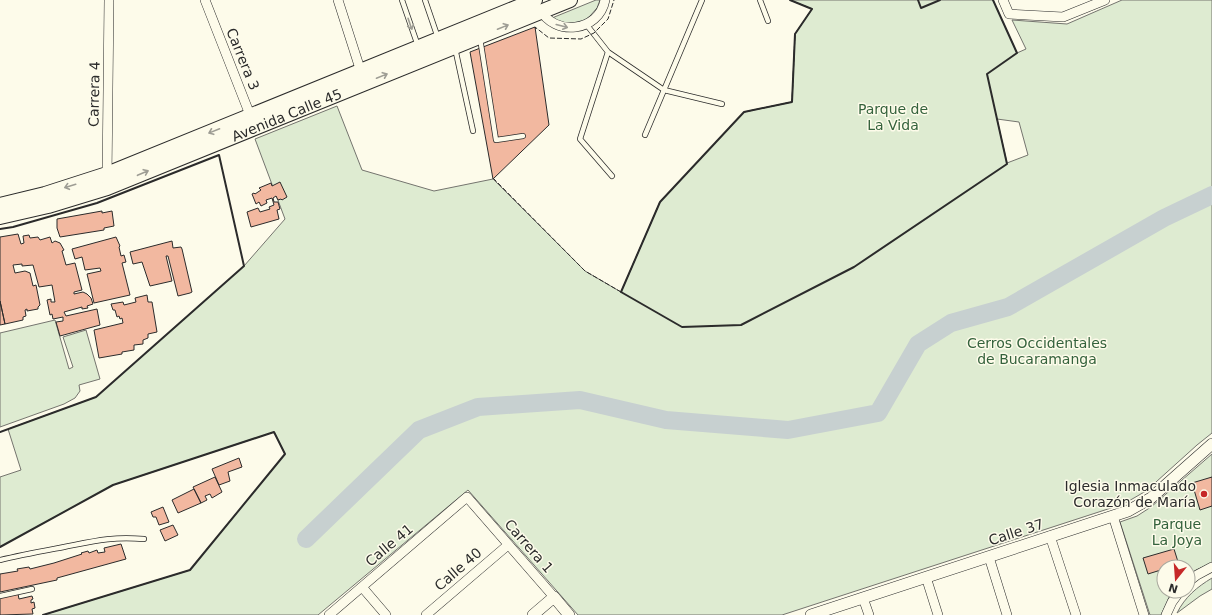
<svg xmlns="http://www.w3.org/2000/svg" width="1212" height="615" font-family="'DejaVu Sans',sans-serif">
  <rect width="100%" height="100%" fill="#fdfbea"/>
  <path fill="#deebd1" stroke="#74746e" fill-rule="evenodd" d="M596 0H600L597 8 590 16 583 22 564 24 552 18Z
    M790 0H993L1017 53 1026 49 1012 20 1067 24 1122 0H1212V433L1197 445 1146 491 1127 502 1111 508 782 615H578L468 490 318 615H43L190 570 285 454 274 432 113 485 0 547V477L21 470 8 429 96 397 244 266 285 219 255 139 337 106 362 170 434 191 493 179 585 271 621 292 660 202 744 112 792 102 795 34 812 9ZM997 119 1019 122 1028 155 1007 163Z
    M55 320 69 369 73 367 63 337 86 330 100 379 79 385 80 391 75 398 64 404 0 427V333Z
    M1212 454V563L1196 570 1188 576V567H1164V591H1173L1170 595 1161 615H1150L1120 522 1137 516 1151 507Z
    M1212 578V589L1200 596 1177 613C1185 597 1197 587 1212 578Z"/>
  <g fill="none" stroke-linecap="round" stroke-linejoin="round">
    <path stroke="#c7d0d0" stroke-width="18" d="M306 539 419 430 478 407 580 400 666 420 788 430 878 413 918 344 951 323 1008 307 1164 218 1212 195"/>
  </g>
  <path fill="#f2b8a0" stroke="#2b2b2b" d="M535 27 549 125 493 179 470 52Z
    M280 182 287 197 282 200 281 199 278 200 276 196 273 198 274 202H278L280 209 277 210 279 219 251 227 247 212 258 208 260 212 270 209 269 207 274 205 272 198 266 200 267 203 261 206 259 202 256 204 252 194 254 193 255 194 261 190 259 188 271 183 272 186Z
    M102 211V213L112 211 114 226 104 228V230L60 237 57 228V219Z
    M18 234 21 244 24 243 23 236 29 235 30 238 38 237 40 240 50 237 52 243 55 241 60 243 64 250 62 251 66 265 75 263 82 290 74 292V294L83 292 87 294 91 298 93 304 87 306 88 308 82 309V307L64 312 66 316 97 309 100 325 60 336 56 322 63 321V317L53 319 52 314 50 315 47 300 51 299V302H55L52 285 39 287 33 265 22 266V264L13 265 15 273 25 271 30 273 33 286 36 285 40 305 38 307V309L27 311V309L25 310 26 316 23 317V320L5 324 0 301V237Z
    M116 237 120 246 119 247 121 256 124 255 126 262 122 263 130 295 94 303 87 274 101 271 100 268 85 270 82 257 75 259 72 249Z
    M172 241 173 248 181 247 182 249 192 292 190 293 178 296 168 256H166L172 281 150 286 142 262 133 264 130 252Z
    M147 295 148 302H152L157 332 148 334V338L143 340V344L134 345V350L122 352V354L99 358 94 330 123 323 122 318 120 319 119 316 117 317 115 310H113L111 304 123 302 124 305 136 302 135 298Z
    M0 301 5 324 0 325Z
    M239 458 242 467 228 472 230 481 219 485 212 469Z
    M215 477 222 492 212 498 210 494 205 496 207 500 201 503 193 487Z
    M1212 477V506L1200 510 1192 483Z
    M194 489 201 503 178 513 172 500Z
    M163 507 169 522 159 525 156 517H153L151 512Z
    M173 525 178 535 165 541 160 530Z
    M121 544 126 559 57 578V580L0 592V574L18 571 17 569 29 567 30 569 54 563 82 554 81 553 88 551 89 553 97 550 98 553 105 552 104 548Z
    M1174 549 1179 565 1172 567H1164V569L1148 574 1143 558Z
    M18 594 19 599 32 596 33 599 31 600V603L34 602 35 608 32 609 33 614 0 615V598Z"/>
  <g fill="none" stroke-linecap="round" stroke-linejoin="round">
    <g stroke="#2b2b2b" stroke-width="6">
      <path id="service" d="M402 0 418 46
        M425 0 438 38
        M760 0 768 21
        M586 24 608 52 580 139 612 176
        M480 38 496 140 523 136
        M455 48 473 131
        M608 52 664 90 722 104
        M645 135 702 0
        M0 560C21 555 43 551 64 547 94 541 113 536 144 539
        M0 596 32 589"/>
    </g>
    <g stroke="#2b2b2b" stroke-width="10">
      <path id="minor" d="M205 0 252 120
        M338 0 362 75
        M1003 0 1009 14 1063 17 1105 0
        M540 9C554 37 599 32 605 0
        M107 179 109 0
        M1113 516 1144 615
        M1050 536 1076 615
        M989 557 1007 615
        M926 577 938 615
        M1188 582 1197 575 1212 567
        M362 587 386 615
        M863 598 869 615
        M329 615 467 497 554 597
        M426 615 508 545
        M1166 615 1172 602 1180 591"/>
    </g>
    <g stroke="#2b2b2b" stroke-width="12">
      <path id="tertiary" d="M533 615 554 597 569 615
        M811 615 1128 511 1151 498 1212 444"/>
    </g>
    <g stroke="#2b2b2b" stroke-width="16">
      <g id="primary">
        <path d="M0 205 45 194 107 174 535 0"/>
        <path id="s1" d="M0 217 48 206 107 188 570 0"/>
      </g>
    </g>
    <use href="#service" stroke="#fdfbea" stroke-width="4.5"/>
    <use href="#minor" stroke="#fdfbea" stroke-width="9"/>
    <use href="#tertiary" stroke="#fdfbea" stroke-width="11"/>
    <use href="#primary" stroke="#fdfbea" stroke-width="14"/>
    <path stroke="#2b2b2b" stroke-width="1" stroke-dasharray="5 2" stroke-linecap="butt" d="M536 29 535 27 549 38 581 39 594 33 608 19 614 0
      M493 178 585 271 621 292 660 202 744 112 792 102 795 34 812 9 790 0"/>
    <path stroke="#2b2b2b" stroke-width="2" d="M790 0 812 9 795 34 792 102 744 112 660 202 621 292 682 327 741 325 854 267 1007 164 987 74 1017 53 993 0
      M918 0 921 8 940 0
      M0 229 13 227 97 203 219 155 244 266 96 397 0 432
      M0 547 113 485 274 432 285 454 190 570 43 615"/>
  </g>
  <defs><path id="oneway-shaft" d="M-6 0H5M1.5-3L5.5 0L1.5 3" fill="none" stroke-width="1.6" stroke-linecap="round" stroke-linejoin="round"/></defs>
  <g stroke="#9e9d94">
    <use href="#oneway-shaft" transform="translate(410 24) rotate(71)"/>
    <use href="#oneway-shaft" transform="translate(562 26) rotate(15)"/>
    <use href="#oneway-shaft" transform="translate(503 27) rotate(-22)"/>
    <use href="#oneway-shaft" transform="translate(382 76) rotate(-22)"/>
    <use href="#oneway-shaft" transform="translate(214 131) rotate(158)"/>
    <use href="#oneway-shaft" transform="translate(143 173) rotate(-23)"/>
    <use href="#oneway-shaft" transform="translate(70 186) rotate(163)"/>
  </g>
  <circle fill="#c62828" stroke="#fdfbea" stroke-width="1.5" cx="1204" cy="494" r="4"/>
  <g text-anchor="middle" stroke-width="3" stroke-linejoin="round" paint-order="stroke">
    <g font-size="14" fill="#2b2b2b" stroke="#fdfbea">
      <text transform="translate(243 59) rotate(68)" y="5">Carrera 3</text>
      <text transform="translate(94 94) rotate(-89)" y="5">Carrera 4</text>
      <text dy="5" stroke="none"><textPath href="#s1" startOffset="305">Avenida Calle 45</textPath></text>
      <text transform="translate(1016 532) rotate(-18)" y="5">Calle 37</text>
      <text transform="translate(389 545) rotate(-40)" y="5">Calle 41</text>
      <text transform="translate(529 546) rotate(49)" y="5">Carrera 1</text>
      <text transform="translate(458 569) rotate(-41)" y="5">Calle 40</text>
    </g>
    <g font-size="14" fill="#34623c" stroke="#fdfbea">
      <text x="893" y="114">Parque de<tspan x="893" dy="16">La Vida</tspan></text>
      <text x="1037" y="348">Cerros Occidentales<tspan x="1037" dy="16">de Bucaramanga</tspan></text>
      <text x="1177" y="529">Parque<tspan x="1177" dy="16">La Joya</tspan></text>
    </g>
    <g font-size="14" fill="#2b2b2b" stroke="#fdfbea" text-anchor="end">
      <text x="1196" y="491">Iglesia Inmaculado<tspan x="1196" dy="16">Corazón de María</tspan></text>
    </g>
  </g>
  <g transform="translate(1176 579) rotate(197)"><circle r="19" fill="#fdfbea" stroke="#a9a89e"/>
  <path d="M0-3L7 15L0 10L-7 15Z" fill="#c62828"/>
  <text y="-6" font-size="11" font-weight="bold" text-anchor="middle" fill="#2b2b2b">N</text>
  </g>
</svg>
